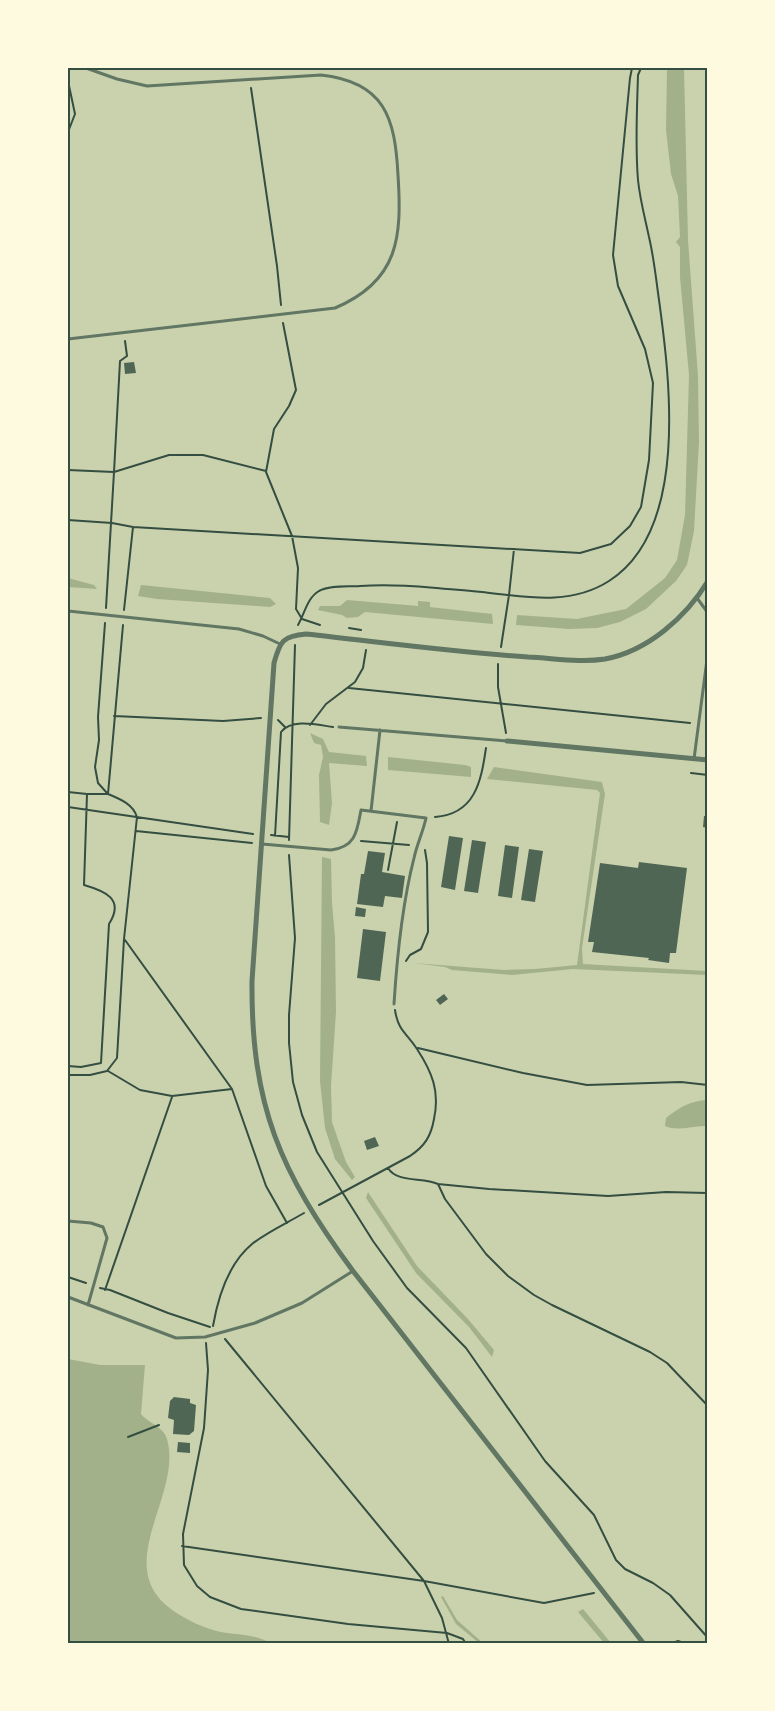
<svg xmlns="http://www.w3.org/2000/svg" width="775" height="1711" font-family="'Open Sans',sans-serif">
  <rect width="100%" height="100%" fill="#e9edc9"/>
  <path fill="#cad2ad" d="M68 68H707V1643H68Z"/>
  <path fill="#a3b18a" d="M667 68H684L688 240 698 376 699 442 694 531 687 565 676 581 646 609 620 622 597 628 569 629 516 625 517 615 577 619 626 609 665 578 677 560 685 515 689 375 680 277V247L676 242 680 237 678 196 671 174 666 130Z
    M68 578 94 585 97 589 68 587Z
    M141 585 270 598 276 604 270 607 157 599 138 596Z
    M347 600 418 606V601L430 602V607L492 614 493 624 365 612 358 617 347 618 342 615 318 610 320 606H340Z
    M310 733 323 739 329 752 366 756 367 766 329 763 332 803 329 825 320 822 319 775 323 757 321 745 314 743Z
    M388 757 465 765 471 767V777L388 770Z
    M494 767 602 782 605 794 582 948 583 964 707 971V975L573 969 512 975 452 970 445 967 413 963 504 970 535 969 577 965 600 793 597 790 487 779Z
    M322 857 331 859 332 903 335 937 336 1012 331 1086 332 1122 346 1162 355 1177 352 1180 335 1159 325 1128 320 1081Z
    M707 1100V1126C693 1125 679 1132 665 1126L666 1118C680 1107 690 1101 707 1100Z
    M368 1192 417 1266 468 1319 494 1350 492 1357 469 1327 416 1273 366 1198Z
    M68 1359 100 1365H145L141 1414C148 1423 164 1427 167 1439 184 1497 104 1571 180 1615 193 1623 211 1631 227 1633 244 1635 254 1635 271 1643H68Z
    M443 1596 457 1620 483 1643H479L456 1624 441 1597Z
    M583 1609 611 1643H604L578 1612Z"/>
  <path fill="#4f6655" d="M134 362 136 373 125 374 124 363Z
    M704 816H708V828L703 827Z
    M449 836 463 838 455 890 441 887Z
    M472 840 486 842 478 893 464 891Z
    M505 845 519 847 512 898 498 896Z
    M529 849 543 851 535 902 521 900Z
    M368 851 385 853 382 872 405 876 402 898 385 896 383 907 357 904 361 874H364Z
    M639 862 687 868 676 953H670L669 963 648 960 649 958 592 952 594 942H588L600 863 638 868Z
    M356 907 366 909 365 917 355 916Z
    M363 929 386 932 380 981 357 978Z
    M444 994 448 999 440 1005 436 1000Z
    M375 1137 379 1146 367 1150 364 1141Z
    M174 1397 190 1399V1403L196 1405 194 1431 189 1435 173 1434 174 1420 168 1418 170 1401Z
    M178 1442 190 1443V1453L177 1452Z"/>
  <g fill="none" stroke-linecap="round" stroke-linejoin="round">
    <path stroke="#344e41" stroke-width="2" d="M68 81 75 114 68 132
      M251 88 277 266 281 305
      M283 323 296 390 289 406 274 429 266 472 292 536 298 568 296 609 302 619 320 625
      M125 341 127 356 120 361 114 472 169 455H203L266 471
      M68 470 114 472 106 608
      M68 520 112 523 133 527 124 610
      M133 527 580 553 611 544 630 526 641 507 649 460 653 383 645 349 618 286 613 255 630 78 632 68
      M105 623 98 717 99 740 95 767 98 783 107 793
      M298 625C305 613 307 598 319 591 330 585 348 587 360 586 400 583 441 589 482 592 526 597 570 606 609 581 689 530 670 380 659 300 656 279 654 258 649 237 645 218 640 200 638 180 635 145 637 110 638 75L641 68
      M349 628 361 630
      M501 647 509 595 514 549
      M498 664V687L506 733
      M349 688 690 723
      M114 716 223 721 261 718
      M278 720 285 727
      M310 725 326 704 355 682 363 668 366 650
      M691 773 708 775
      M68 792 87 794 84 885C105 891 125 899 109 924L101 1063 81 1067 68 1066
      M87 794H108
      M68 807 253 834
      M435 817C475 814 481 782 486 748
      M136 831 252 843
      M271 835 289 837
      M275 836 281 732C292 718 318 725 333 727
      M289 840 295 645
      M361 841 409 845
      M289 855 295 938 289 1015V1043L293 1082 302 1115 317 1152 373 1241 407 1288 466 1348 545 1461 594 1515 616 1560 625 1569 653 1583 670 1595 708 1638
      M388 870 397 822
      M125 940 232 1089
      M406 961 410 955 421 949 428 932 427 863 425 850
      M418 1048 523 1073 587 1085 681 1082 708 1085
      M108 1071 140 1090 172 1096 232 1089 266 1186 287 1223
      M68 1075H90L107 1071 117 1058 124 939 137 817C133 804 120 799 108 794L123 625
      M388 1168C397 1183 422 1177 438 1184L445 1199 486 1254 508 1276 534 1295 552 1305 650 1352 667 1363 708 1406
      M438 1184 489 1189 608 1196 666 1192 708 1193
      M319 1205 410 1156C425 1146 431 1136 434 1119 440 1091 432 1072 417 1049 407 1033 398 1031 395 1010
      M68 1277 86 1283
      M100 1288 110 1290 168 1313 210 1327
      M105 1290 172 1097
      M213 1326C218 1297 228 1264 252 1244 267 1232 287 1223 304 1213
      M225 1339 424 1581 442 1618 449 1644
      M206 1343 208 1370 204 1428 183 1534 184 1565 197 1586 210 1597 241 1609 348 1624 447 1633 463 1639 466 1644
      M128 1437 159 1425
      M182 1546 424 1581 544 1603 594 1593
      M670 1644 678 1641 687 1644"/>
    <path stroke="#617663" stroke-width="3" d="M68 339 335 308C399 281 402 237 398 175 395 118 385 82 321 75L147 86 117 79 86 68
      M697 598 708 613
      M68 611 239 629 263 636 280 644
      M339 727 507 741
      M694 759 708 652
      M371 811 380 730
      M262 844 331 850C356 847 357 831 361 810L426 818C423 832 417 844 414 858 402 905 397 956 394 1004
      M68 1221 91 1223 103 1227 107 1238 88 1305
      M68 1297 176 1338 205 1337 255 1323 302 1303 353 1271"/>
    <path stroke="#617663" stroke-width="5" d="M507 741 708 760
      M644 1644 353 1271C280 1172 251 1106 252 981L274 663C280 641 283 636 306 634 380 642 454 652 528 657 553 658 580 663 605 659 648 651 686 617 708 581"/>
  </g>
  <rect width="775" height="1711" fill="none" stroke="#fefae0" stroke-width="138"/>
  <rect x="69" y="69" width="637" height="1573" fill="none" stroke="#344e41" stroke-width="2"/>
</svg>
